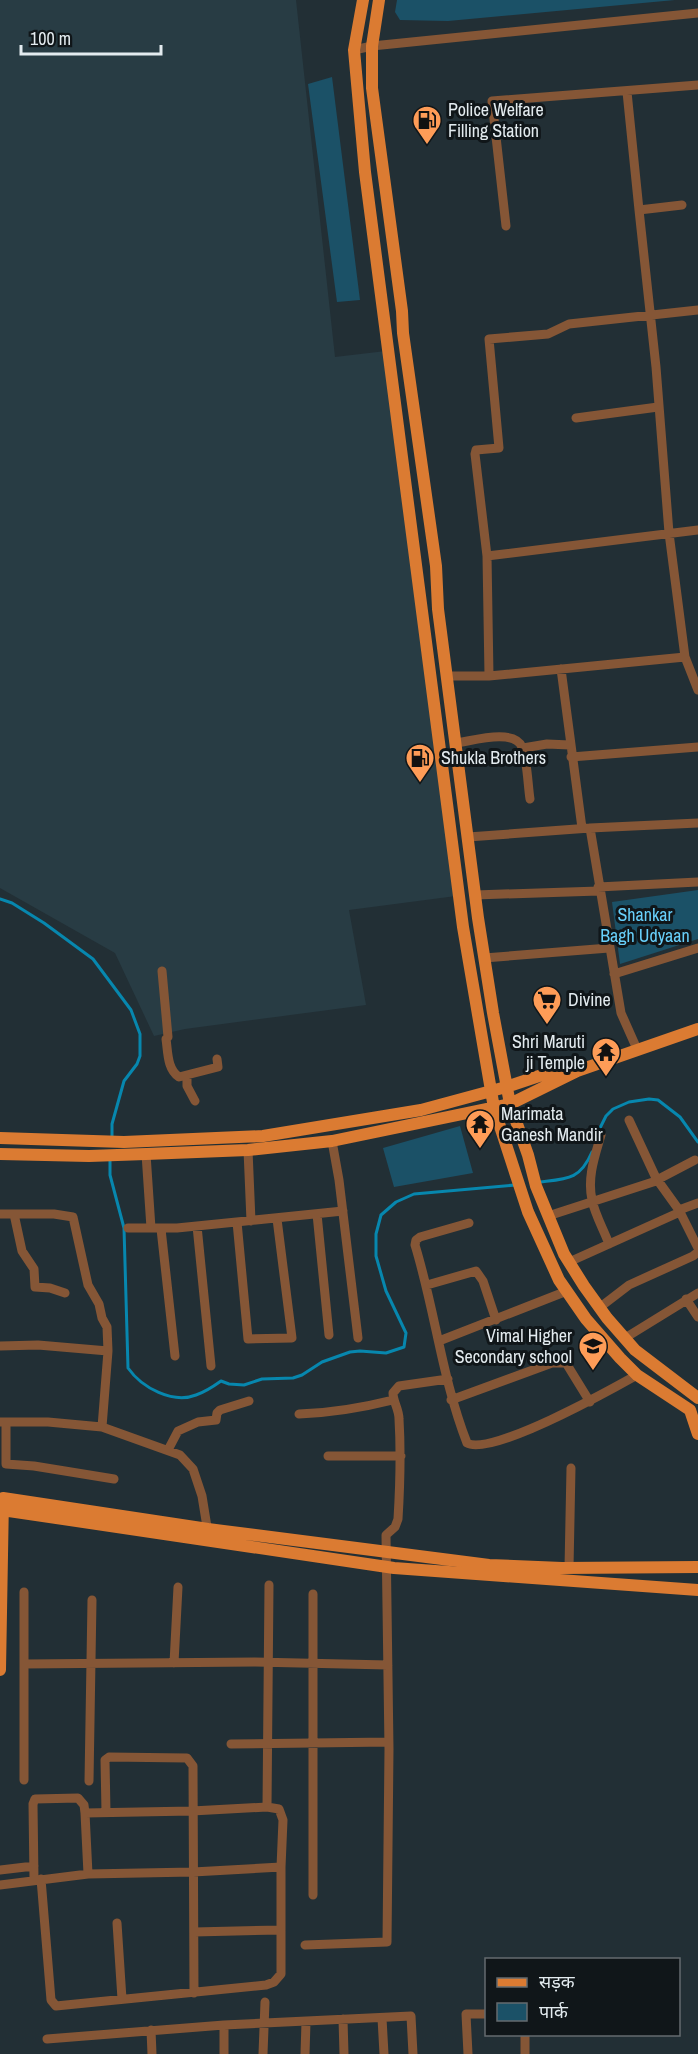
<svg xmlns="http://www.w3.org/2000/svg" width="698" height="2054" font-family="'Archivo Narrow','Noto Sans Devanagari',sans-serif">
  <rect width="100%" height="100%" fill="#222f35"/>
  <path fill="#283c44" d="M0 0H296L335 357 386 351 456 896 349 910 366 1005 185 1029 154 1036 115 953 0 888Z"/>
  <path fill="#1b5167" d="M397 0H675L448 21 400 20 395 12Z
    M332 77 360 300 337 302 308 84Z
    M698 890V939L620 964 612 902Z
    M460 1126 473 1173 394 1187 383 1148Z"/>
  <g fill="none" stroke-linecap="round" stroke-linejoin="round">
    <path stroke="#0787ae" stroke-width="3" d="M0 899 12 903 44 923 93 959 131 1010 140 1034V1056L137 1064 124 1081 112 1124V1137
      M597 1134 606 1116 613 1109 629 1102 649 1099 658 1100 680 1117 698 1142
      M110 1159V1175L124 1228 128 1368C142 1388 173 1404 196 1395 205 1392 214 1386 221 1381L229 1384 244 1385 262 1379 293 1378 302 1375 322 1362 350 1352 360 1351 386 1353 404 1347 406 1333 386 1291 376 1256V1234L381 1215 396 1202 414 1194 515 1185
      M540 1182C567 1179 580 1180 592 1152"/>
    <path stroke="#855636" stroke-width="9" d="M354 50 372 46 698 13
      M627 92 639 210
      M682 205 639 210 656 367 669 533 685 657 698 690
      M506 226 492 101 698 85
      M576 418 658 407
      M487 556 698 530
      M561 669 582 828
      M447 676H489L685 657
      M489 676 487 556 475 454 476 450 499 448 489 339 548 334 569 324 698 310
      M456 743C472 741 514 728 522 747 527 757 528 787 530 799
      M523 748 547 744 570 745
      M571 757 698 747
      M590 828 621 1013 637 1049
      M468 837 590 828 698 823
      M598 887 698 882
      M475 895 599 891
      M484 958 609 948
      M162 971 168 1037 166 1039C168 1052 167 1069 179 1077L218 1067 217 1059
      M614 974 698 948
      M187 1076V1086L195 1101
      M629 1120 656 1178 679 1210 698 1248
      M601 1135C595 1156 587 1177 592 1200 595 1215 604 1230 609 1244
      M332 1141 339 1180 358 1338
      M248 1150 251 1221
      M146 1154 151 1228
      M679 1210 698 1203
      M0 1214H54L73 1217 88 1285 99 1304 102 1318 107 1327 108 1351 102 1427
      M14 1214 22 1251 34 1269 35 1287 50 1288 65 1293
      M317 1214 329 1335
      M548 1216 653 1182 695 1160
      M237 1222 248 1339 292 1338 277 1219
      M469 1223 420 1237 416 1240 415 1245C435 1310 442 1379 467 1443 490 1457 612 1389 637 1375
      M197 1226 211 1366
      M128 1228H177L343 1211
      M161 1229 175 1356
      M569 1262 680 1212
      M427 1285 476 1271 483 1281 496 1320
      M686 1299 698 1317
      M599 1308 629 1285 693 1256 698 1252
      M625 1338 698 1293
      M439 1341 567 1291
      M0 1346 38 1345 108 1351
      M451 1400 552 1363H566L590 1402
      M299 1414C331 1413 361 1408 393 1400
      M0 1422H48L102 1427 180 1455 193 1469 202 1496 208 1533
      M6 1422V1464L34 1466 114 1479
      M168 1450 178 1431 198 1422 216 1420 217 1413 220 1410 249 1401
      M328 1456H401
      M569 1568 571 1468
      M174 1663 178 1587
      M24 1664 255 1662 388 1665
      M231 1744 389 1742
      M24 1780V1592
      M89 1781 92 1600
      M267 1807 269 1585
      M106 1812 105 1760 109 1757 187 1758 193 1766 194 1993
      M85 1813 88 1874
      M0 1870 34 1866
      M34 1880 33 1804 35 1799 78 1798 84 1805 85 1813 192 1811 267 1807 279 1809 283 1820 281 1867V1974L274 1982 266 1985 56 2006 51 2000 41 1879
      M0 1885 88 1874 193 1872 281 1867
      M313 1895V1594
      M117 1923 122 1999
      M194 1932 281 1930
      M305 1945 387 1942 389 1749 386 1535 395 1527 398 1519C400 1486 401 1452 399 1419 399 1409 393 1402 393 1393L399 1386 448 1379
      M382 2018 384 2054
      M343 2019 344 2054
      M224 2025V2054
      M151 2030 152 2054
      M525 2034V2054
      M47 2039 224 2025 411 2016 413 2054
      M263 2054 265 2002
      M305 2054 306 2022
      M468 2054 466 2014H486"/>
    <path stroke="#db7b32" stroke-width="12" d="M363 0 354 50 365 172 463 927 494 1108 528 1212 559 1280 586 1319 620 1358 637 1375 690 1410 698 1434
      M379 0 372 46V88L402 311 403 333 436 566 438 609 478 918 493 1013 510 1104 528 1155 536 1186 564 1254 584 1286 607 1318 635 1350 698 1398
      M0 1138 124 1142 263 1136 421 1110 506 1087 548 1073 573 1071
      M0 1154 89 1156 146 1154 248 1150 332 1141 510 1104 577 1071 698 1029
      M2 1510 394 1568 698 1590
      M0 1670 3 1498 208 1529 489 1565 562 1568 698 1567"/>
  </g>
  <defs>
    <g id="fuel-pin" transform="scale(1.5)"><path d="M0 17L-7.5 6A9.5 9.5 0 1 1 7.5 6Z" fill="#fe9c57" stroke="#101619"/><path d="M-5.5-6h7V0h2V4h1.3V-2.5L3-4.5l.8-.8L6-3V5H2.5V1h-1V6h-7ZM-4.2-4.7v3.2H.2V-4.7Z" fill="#111"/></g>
    <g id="supermarket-pin" transform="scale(1.5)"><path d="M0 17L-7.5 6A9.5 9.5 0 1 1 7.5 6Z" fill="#fe9c57" stroke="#101619"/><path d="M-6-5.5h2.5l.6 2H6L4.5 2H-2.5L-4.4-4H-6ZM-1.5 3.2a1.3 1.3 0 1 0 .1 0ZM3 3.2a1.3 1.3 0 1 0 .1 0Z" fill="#111"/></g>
    <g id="temple-pin" transform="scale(1.5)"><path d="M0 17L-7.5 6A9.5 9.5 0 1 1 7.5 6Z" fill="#fe9c57" stroke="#101619"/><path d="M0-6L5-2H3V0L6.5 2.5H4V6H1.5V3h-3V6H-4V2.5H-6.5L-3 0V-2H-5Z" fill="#111"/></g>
    <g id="school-pin" transform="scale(1.5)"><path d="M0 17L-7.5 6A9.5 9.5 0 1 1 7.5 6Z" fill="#fe9c57" stroke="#101619"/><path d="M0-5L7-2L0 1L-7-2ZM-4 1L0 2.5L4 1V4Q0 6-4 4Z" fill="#111"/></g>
  </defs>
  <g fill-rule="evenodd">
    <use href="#fuel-pin" x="427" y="120"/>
    <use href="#fuel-pin" x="420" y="758"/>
    <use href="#supermarket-pin" x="547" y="1000"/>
    <use href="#temple-pin" x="606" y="1052"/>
    <use href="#temple-pin" x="480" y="1124"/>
    <use href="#school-pin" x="593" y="1346"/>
  </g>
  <g text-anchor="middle" stroke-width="6" stroke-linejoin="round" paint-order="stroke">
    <g font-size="18" fill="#e3ebef" stroke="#101619" text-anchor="start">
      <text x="448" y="116">Police Welfare<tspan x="448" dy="21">Filling Station</tspan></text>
      <text x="441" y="764">Shukla Brothers</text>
      <text x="568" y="1006">Divine</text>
      <text x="585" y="1048" text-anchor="end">Shri Maruti<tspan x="585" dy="21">ji Temple</tspan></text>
      <text x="501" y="1120">Marimata<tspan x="501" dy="21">Ganesh Mandir</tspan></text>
      <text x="572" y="1342" text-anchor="end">Vimal Higher<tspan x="572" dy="21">Secondary school</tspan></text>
    </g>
    <g font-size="18" fill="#68d0fb" stroke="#101619">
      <text x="645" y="921">Shankar<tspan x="645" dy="21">Bagh Udyaan</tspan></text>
    </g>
  </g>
  <rect x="485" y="1958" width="195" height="78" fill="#101619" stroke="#646b6f" stroke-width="1.5"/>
  <rect x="497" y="1978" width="30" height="9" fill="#db7b32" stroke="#646b6f" stroke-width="1.5"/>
  <text x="539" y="1988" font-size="18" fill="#e3ebef">सड़क</text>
  <rect x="497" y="2003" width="30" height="18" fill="#1b5167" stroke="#646b6f" stroke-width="1.5"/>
  <text x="539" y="2018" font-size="18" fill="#e3ebef">पार्क</text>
  <path d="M21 45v9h140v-9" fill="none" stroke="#e3ebef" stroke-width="3"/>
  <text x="30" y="45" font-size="18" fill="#e3ebef" stroke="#101619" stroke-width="4.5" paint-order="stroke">100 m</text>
</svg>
